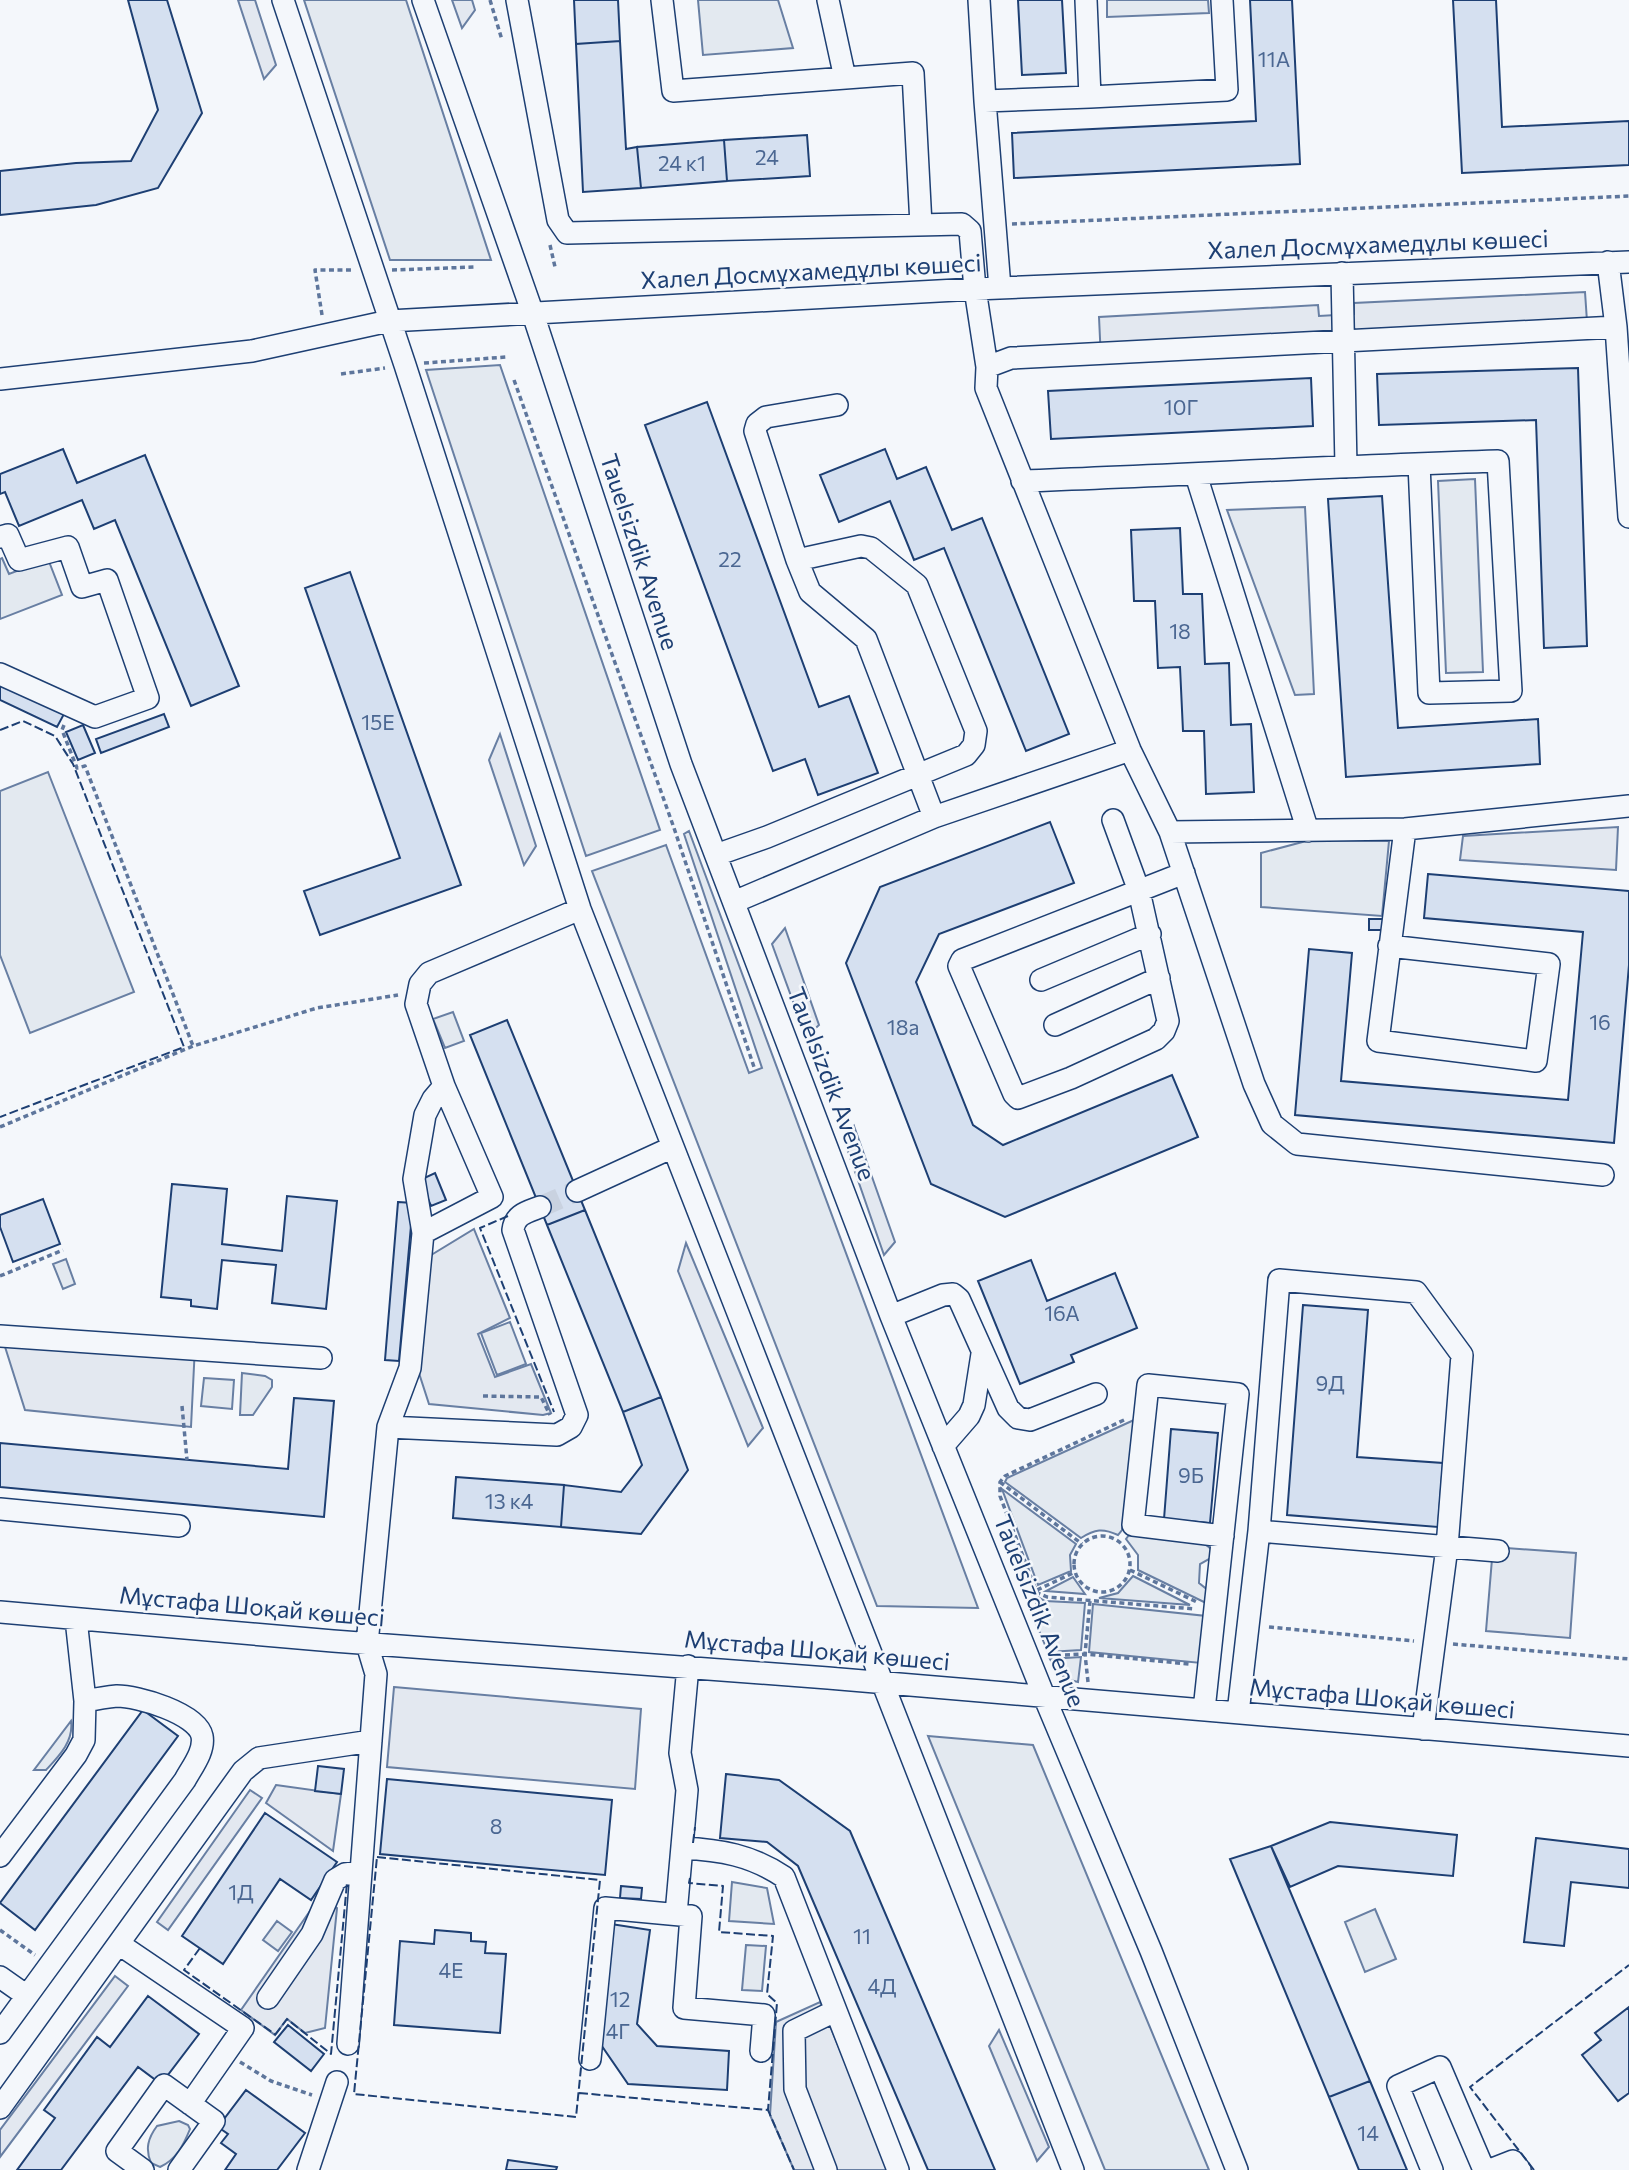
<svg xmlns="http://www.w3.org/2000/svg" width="1629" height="2170" font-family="Commissioner,sans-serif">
  <rect width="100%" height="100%" fill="#f4f7fb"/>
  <path fill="#e3e9f0" stroke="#687fa3" stroke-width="2" d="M304 0H406L491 260H390Z
    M698 0H778L793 48 703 55Z
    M1107 0H1208L1209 13 1107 17Z
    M500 365 660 830 586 856 426 370Z
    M1475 479 1483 672 1446 673 1438 481Z
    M1305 507 1314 694 1295 695 1227 510Z
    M2 558 9 574 48 559 62 595 0 619V559Z
    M48 772 134 992 30 1033 0 955V791Z
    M689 831 978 1608 877 1606 592 871 666 845 749 1073 762 1068 684 834Z
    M1310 840 1389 841 1382 916 1261 907V853Z
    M453 1012 464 1041 445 1048 433 1019Z
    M66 1259 75 1284 63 1289 53 1264Z
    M510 1322 526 1364 497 1375 481 1333Z
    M242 1373 265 1376 272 1380V1387L253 1415H240Z
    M204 1378 234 1380 232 1409 201 1406Z
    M1134 1420 1122 1530 1118 1535C1103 1528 1095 1529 1081 1538L1005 1482 1007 1478Z
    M1002 1489 1076 1544 1070 1555 1071 1571 1038 1585Z
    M1129 1535 1205 1544 1211 1549V1558L1200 1564 1199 1583 1209 1591 1206 1603 1138 1570V1555L1126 1539Z
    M1133 1576 1190 1605 1099 1598 1118 1593Z
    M1073 1577 1085 1594 1046 1591Z
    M1038 1597 1045 1601 1085 1603 1081 1650 1048 1652 1033 1617Z
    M1093 1604 1206 1616 1201 1663 1089 1652Z
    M1081 1657 1078 1682C1063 1679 1057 1672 1050 1659Z
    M71 1721C74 1741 59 1756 46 1770H34Z
    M928 1736 1033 1745 1209 2170H1105Z
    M732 1882 767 1888 774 1924 729 1921Z
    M1375 1909 1396 1959 1365 1972 1345 1922Z
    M277 1921 292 1932 278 1951 263 1940Z
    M746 1945 766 1946 762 1991 742 1990Z
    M179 2121 188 2125 190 2129C184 2144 176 2160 160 2167L151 2163C145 2149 148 2138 157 2126Z"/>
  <path fill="#e3e8f0" stroke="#687fa3" stroke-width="2" d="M238 0H255L276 65 264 79Z
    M452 0H472L475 10 462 28Z
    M1585 292 1588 336 1101 360 1099 317 1318 305 1319 316 1354 314V303Z
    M500 734 536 846 524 865 489 760Z
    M1618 827 1616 870 1460 860 1463 836Z
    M785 928 819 1025 806 1037 772 944Z
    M854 1126 895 1242 884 1255 844 1140Z
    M474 1229 510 1318 478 1334 495 1377 531 1364 551 1413 543 1415 429 1404 418 1370 423 1260Z
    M686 1243 763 1428 748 1446 678 1271Z
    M0 1331 195 1346 191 1427 25 1410Z
    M1493 1547 1576 1553 1570 1638 1486 1631Z
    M394 1687 641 1709 635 1789 387 1767Z
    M276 1785 341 1794 333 1851 266 1803Z
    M250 1790 262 1798 168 1930 157 1922Z
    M319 1898 337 1908 325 2028 305 2033 287 2019 275 2035 241 2010Z
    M115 1976 128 1986 0 2157V2130Z
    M820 2002 890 2170H794L770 2115 776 2022Z
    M999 2030 1049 2147 1037 2161 989 2046Z"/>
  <path fill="#d5e0f0" stroke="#1d3f73" stroke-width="2" d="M128 0H167L202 113 158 188 96 205 0 215V171L76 163 131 161 158 110Z
    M574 0H618L620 41 576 44Z
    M1018 0H1062L1066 73 1022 75Z
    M1250 0H1292L1300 164 1014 178 1012 133 1256 121Z
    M1453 0H1496L1502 127 1629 121V165L1462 173Z
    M620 41 626 149 637 147 641 188 583 192 576 44Z
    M807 135 810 176 727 181 724 140Z
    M724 140 727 181 641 188 637 147Z
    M1578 368 1587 646 1544 648 1536 420 1379 425 1377 374Z
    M1311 378 1313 426 1051 439 1048 391Z
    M707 402 819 707 849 696 878 773 818 795 805 759 773 771 645 425Z
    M63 449 77 483 145 455 239 686 191 706 115 520 94 529 82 500 19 526 5 492 0 494V474Z
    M885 449 897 479 926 467 952 530 982 518 1069 734 1026 751 944 548 914 560 890 501 839 522 820 475Z
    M1382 496 1398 728 1538 719 1540 764 1346 777 1328 499Z
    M1180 528 1183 594H1202L1205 664 1229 663 1231 725 1251 724 1254 792 1206 794 1204 731H1183L1180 667 1158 668 1155 601H1134L1131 530Z
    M350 572 461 885 320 935 304 891 400 858 305 588Z
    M0 683 64 714 57 727 0 700Z
    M164 714 169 727 101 753 96 739Z
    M83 725 95 753 78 760 66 732Z
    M1050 822 1074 883 939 934 916 982 973 1125 1003 1145 1172 1075 1198 1137 1005 1217 931 1184 846 963 880 887Z
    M1428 874 1629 891V965L1614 1143 1295 1115 1309 949 1352 953 1341 1081 1568 1100 1583 932 1424 918Z
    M1369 919H1383V930H1369Z
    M507 1020 585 1210 547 1225 470 1035Z
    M435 1173 446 1200 431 1206 420 1180Z
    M172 1184 227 1189 222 1244 282 1251 287 1196 337 1201 326 1309 272 1303 276 1265 222 1260 217 1309 191 1306V1300L161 1297Z
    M43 1199 60 1244 13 1262 0 1227V1215Z
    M398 1202 413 1203 399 1361 385 1360Z
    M585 1210 661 1397 623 1412 547 1225Z
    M1031 1260 1047 1301 1115 1273 1137 1328 1071 1355 1074 1362 1020 1384 978 1281Z
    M1303 1305 1368 1310 1357 1457 1443 1463 1438 1527 1287 1515Z
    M661 1397 688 1470 641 1534 561 1527 564 1485 621 1492 642 1465 623 1412Z
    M294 1398 334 1401 324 1517 0 1487V1443L288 1469Z
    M1171 1429 1218 1433 1210 1523 1164 1519Z
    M456 1477 564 1485 561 1527 453 1518Z
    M143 1710 178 1736 35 1930 0 1903Z
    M318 1766 344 1769 341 1794 315 1791Z
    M726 1774 779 1780 850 1831 995 2170H928L798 1866 767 1842 720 1838Z
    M387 1779 612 1800 605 1875 380 1854Z
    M265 1813 337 1862 311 1900 280 1879 223 1964 182 1936Z
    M1330 1822 1457 1835 1453 1876 1338 1866 1290 1887 1271 1846Z
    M1536 1838 1629 1849V1888L1571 1882 1564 1946 1524 1942Z
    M1271 1846 1370 2081 1329 2097 1230 1859Z
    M621 1886 642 1888 641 1899 620 1898Z
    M611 1924 650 1930 637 2024 657 2046 729 2051 727 2090 628 2084 595 2036Z
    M435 1930 471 1933V1941L486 1942 485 1953 506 1954 500 2033 394 2025 400 1941 434 1944Z
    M148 1996 199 2034 161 2084 138 2067 61 2170H17L55 2118 44 2110 97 2037 110 2047Z
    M1629 2007V2093L1618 2101 1582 2055 1601 2040 1595 2033Z
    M288 2025 324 2054 311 2071 274 2042Z
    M1370 2081 1407 2170H1359L1329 2097Z
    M246 2090 305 2133 277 2170H225L236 2154 221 2143 228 2134 218 2127Z
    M508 2160 557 2167 556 2170H506Z"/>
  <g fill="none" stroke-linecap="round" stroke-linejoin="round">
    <path stroke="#c9d2e0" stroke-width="21" stroke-dasharray="21 10" stroke-linecap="butt" d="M540 1207 577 1191"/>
    <g stroke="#1d3f73" stroke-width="24">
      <path id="minor" d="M283 0 405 365 580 909 1073 2170
        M423 0 533 314 681 764 891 1316 1044 1696 1151 1951 1237 2170
        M517 0 558 220 567 233 962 224 970 231 975 289 987 367
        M662 0 673 91 913 73 921 225
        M828 0 845 78
        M979 0 985 101
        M1086 0 1090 97 1227 90 1222 0
        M1608 262 1616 327 1629 517
        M1342 273 1346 467
        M1000 288 985 101 1090 97
        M0 379 252 351 389 321 975 289 1629 262
        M837 405 766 417 757 424 755 431 797 560 810 592 866 639 934 817
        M1196 475 1308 831
        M1022 481C1181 475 1339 466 1498 461L1511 691 1429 693 1419 464
        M0 537 8 535 19 560 68 547 82 587 107 580 148 698 95 717 0 674
        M1113 820 1139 891 1168 1021 1164 1031 1156 1039 1071 1078 1018 1098 1014 1094 959 966 962 960 1184 873
        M1170 832 1405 829 1629 806
        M716 855 767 837 966 755 974 745 976 731 917 585 871 548 861 546 797 560
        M734 902 934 817 1130 750
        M1389 946 1549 964 1536 1061 1378 1041 1405 829
        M1041 980 1150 934
        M1055 1025 1159 978
        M1603 1175 1297 1144 1272 1124 1254 1084 1170 832 1130 750 986 388 987 367 1011 358 1616 327
        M577 1191 673 1147
        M423 1233 492 1197 444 1086
        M891 1316 943 1295 953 1294 959 1299 1008 1408 1018 1418 1030 1420 1096 1394
        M0 1336 321 1358
        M388 1427 410 1368 423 1233 414 1179 425 1115 433 1099 444 1086 416 1004 420 984 429 973 580 909
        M943 1446 969 1416 974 1405 982 1354
        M0 1509 179 1526
        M1259 1531 1498 1551
        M0 1612 333 1641 828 1678 1629 1746
        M1204 1710 1238 1394 1148 1385 1133 1525 1223 1536
        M1238 1713 1259 1531 1279 1280 1416 1292 1462 1355 1447 1547 1423 1729
        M682 1848C721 1850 751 1855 784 1877L898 2170
        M0 1856 76 1755 84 1740 85 1701
        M676 1914 687 1790 680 1753 688 1666
        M119 1944 243 2028 190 2104
        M0 1977 27 1996 0 2033
        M27 1996 185 1780C192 1767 205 1751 202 1736 197 1713 137 1696 117 1696 106 1697 95 1699 85 1701L76 1619
        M268 1998 312 1934 335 1880 345 1874 361 1872
        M348 2044 376 1674 367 1644 388 1427 557 1435 571 1427 577 1415 513 1230C515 1214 527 1212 540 1207
        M590 2059 605 1908 691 1916 684 2008 764 2015 761 2051
        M0 2108 243 1771 259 1758 371 1741
        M143 2170 117 2151 164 2085 214 2121 179 2170
        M308 2170 337 2082
        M826 2170 795 2089 794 2031 835 2011
        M1432 2170 1398 2086 1440 2067 1484 2170
        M1490 2170 1513 2161 1520 2170"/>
    </g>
    <path stroke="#5e769c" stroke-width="3.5" stroke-dasharray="5 3.5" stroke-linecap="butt" d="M490 0 502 40
      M1012 224 1629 196
      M550 245 555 267
      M392 270 474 267
      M322 315 315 270H353
      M424 363 506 357
      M341 374 385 368
      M514 380 674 828 754 1067
      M64 725 62 730 77 768 85 766 193 1046
      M0 1127 193 1046 317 1008 398 995
      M0 1276 63 1250
      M483 1396 541 1397 550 1415
      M182 1406 187 1460
      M1124 1420 1005 1476 1000 1482V1496L1034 1585 1038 1593 1047 1597 1195 1609
      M1000 1482 1082 1544
      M1074 1564a28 28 0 1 1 56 0a28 28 0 1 1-56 0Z
      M1130 1570 1197 1602
      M1037 1590 1075 1572
      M1269 1627 1414 1641
      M1453 1644 1629 1659
      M1065 1655 1085 1654 1189 1664
      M1088 1682 1085 1654 1090 1601
      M0 1930 35 1955
      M240 2062 271 2081 312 2095"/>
    <use href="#minor" stroke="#f4f7fb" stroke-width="21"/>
    <path stroke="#1d3f73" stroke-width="2" stroke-dasharray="9 3.5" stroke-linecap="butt" d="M0 730 23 721 55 736 73 764 184 1047 0 1117
      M508 1216 480 1228 554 1412
      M693 1843 695 1827
      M377 1857 600 1880 576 2117 354 2094Z
      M690 1878 689 1883 723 1886 719 1932 773 1936 767 1994 777 2003 768 2110
      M200 1948 184 1970 276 2035
      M275 2035 287 2019 331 2054 347 1883
      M579 2093 768 2110 794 2170
      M1534 2170 1470 2087 1629 1965"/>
  </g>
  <g text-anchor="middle" stroke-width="5" stroke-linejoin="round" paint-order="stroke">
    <g font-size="21" fill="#4b6792">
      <text x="1274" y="67">11А</text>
      <text x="767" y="165">24</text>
      <text x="682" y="171">24 к1</text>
      <text x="1181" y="415">10Г</text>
      <text x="730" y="567">22</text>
      <text x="1180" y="639">18</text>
      <text x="378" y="730">15Е</text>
      <text x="1600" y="1030">16</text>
      <text x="903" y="1035">18а</text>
      <text x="1062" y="1321">16А</text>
      <text x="1330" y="1391">9Д</text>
      <text x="1191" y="1483">9Б</text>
      <text x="509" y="1509">13 к4</text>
      <text x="496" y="1834">8</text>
      <text x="241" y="1900">1Д</text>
      <text x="862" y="1944">11</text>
      <text x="451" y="1978">4Е</text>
      <text x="882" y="1994">4Д</text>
      <text x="620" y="2007">12</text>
      <text x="618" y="2039">4Г</text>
      <text x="1368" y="2141">14</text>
    </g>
    <g font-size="24" fill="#1d3f73" stroke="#f4f7fb">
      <text transform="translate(1378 245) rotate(-2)" y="8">Халел Досмұхамедұлы көшесі</text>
      <text transform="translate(811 272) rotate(-3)" y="8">Халел Досмұхамедұлы көшесі</text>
      <text transform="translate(639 552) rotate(72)" y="8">Tauelsizdik Avenue</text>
      <text transform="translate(831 1084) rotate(69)" y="8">Tauelsizdik Avenue</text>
      <text transform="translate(252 1607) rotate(5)" y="8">Мұстафа Шоқай көшесі</text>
      <text transform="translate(1039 1611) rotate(68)" y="8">Tauelsizdik Avenue</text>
      <text transform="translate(817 1651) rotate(5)" y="8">Мұстафа Шоқай көшесі</text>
      <text transform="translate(1382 1699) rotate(5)" y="8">Мұстафа Шоқай көшесі</text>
    </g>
  </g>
</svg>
